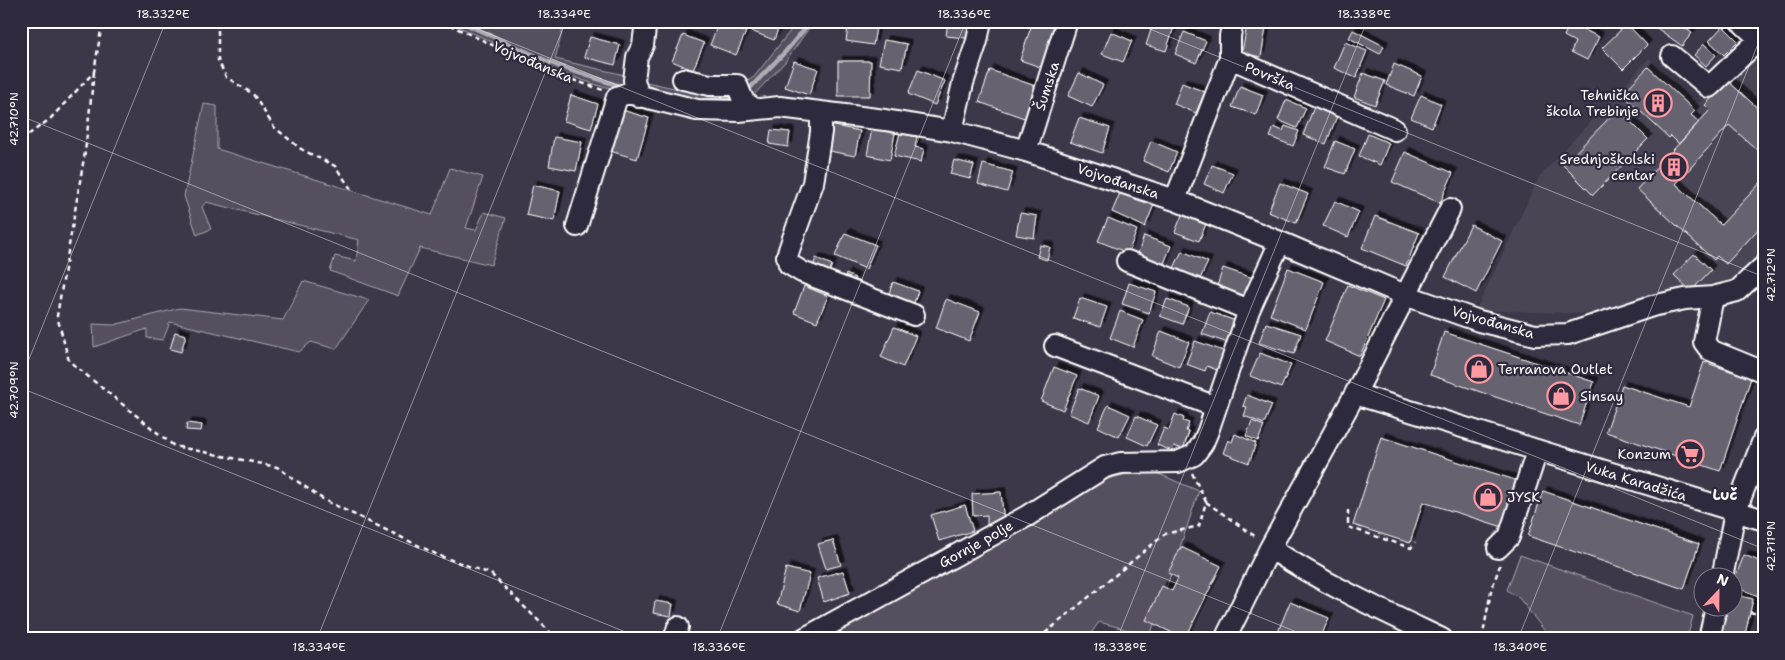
<svg xmlns="http://www.w3.org/2000/svg" width="1785" height="660" font-family="'Shantell Sans',sans-serif">
  <defs>
    <filter id="shadow"><feDropShadow dx="4.5" dy="-4.5" stdDeviation="0" flood-color="#0009"/></filter>
  </defs>
  <rect width="100%" height="100%" fill="#3c3749"/>
  <filter id="ink" filterUnits="userSpaceOnUse"><feTurbulence type="fractalNoise" baseFrequency=".02" numOctaves="2"/><feDisplacementMap in="SourceGraphic" scale="10" xChannelSelector="R" yChannelSelector="G"/><feConvolveMatrix kernelMatrix="1 2 1 2 8 2 1 2 1" color-interpolation-filters="sRGB"/></filter>
  <g filter="url(#ink)">
    <path fill="#494455" d="M1753 49 1764 59V253L1738 279 1597 314 1476 310 1539 177 1649 58 1698 104Z"/>
    <path fill="#555060" stroke="#aaa8b0" d="M21 21H43L21 29Z
      M446 21H565L555 59 629 76 631 91 600 86 556 71Z
      M798 21H814L785 62 748 101 743 84 754 77Z
      M642 81 706 95 730 94 739 105 647 96Z
      M204 104 217 106V149L432 215 450 168 483 177 466 228 476 230 484 212 506 218 491 265 420 248 398 296 330 271 335 256 356 261 359 240 206 202 202 207 211 229 197 235 184 196Z
      M303 281 369 300 336 349 311 342 299 352 170 322 163 340 147 338V329L94 347 93 324 114 325 180 308 283 320Z
      M1147 469 1199 491 1150 636 1099 622 1087 639H816L1099 481Z
      M1520 555 1693 616 1687 639H1555L1548 635 1519 598 1507 590Z"/>
    <g fill="none" stroke-linecap="round" stroke-linejoin="round">
      <path stroke="#afadb4" stroke-width="4.5" d="M459 21 558 66 623 87
        M21 24 32 21
        M745 91 749 89 786 51 811 21
        M699 101 729 98 736 95"/>
    </g>
    <path fill="#666270" stroke="#fff" filter="url(#shadow)" d="M755 21H781L774 40 751 31Z
      M849 21 877 22 873 45 846 41Z
      M948 21H977L975 39 946 36Z
      M1033 21H1045L1056 25 1043 68 1020 60Z
      M1154 21H1176L1166 51 1146 45Z
      M1647 21H1675L1692 33 1682 46Z
      M719 22 746 32 736 55 710 45Z
      M1570 23 1599 37 1587 60 1571 52 1575 42 1564 36Z
      M1627 24 1647 45 1623 69 1602 48Z
      M1247 25 1266 28 1261 57 1242 53Z
      M1723 26 1738 41 1724 55 1709 41Z
      M1353 30 1384 46 1380 54 1349 38Z
      M1111 32 1132 41 1123 62 1102 54Z
      M1184 32 1206 41 1196 63 1175 54Z
      M683 35 704 43 693 70 672 61Z
      M590 37 620 45 615 65 584 57Z
      M884 40 907 44 902 68 879 64Z
      M1345 42 1367 51 1356 78 1334 68Z
      M1704 44 1716 55 1706 66 1694 55Z
      M794 61 818 69 809 95 785 87Z
      M838 61H871L870 96H838Z
      M1394 64 1422 76 1414 96 1386 85Z
      M1648 67 1695 111 1691 115 1699 122 1679 144 1671 136 1669 138 1622 94Z
      M918 70 945 81 935 105 908 94Z
      M990 70 1038 87 1027 119 979 102Z
      M1079 73 1103 85 1092 107 1068 96Z
      M1363 73 1385 81 1375 105 1354 97Z
      M1728 81 1764 114V156L1729 125 1676 184 1721 225 1764 179V223L1726 264 1717 256 1714 260 1637 189 1710 110 1705 105Z
      M1182 83 1205 92 1196 113 1174 104Z
      M1240 86 1263 95 1256 115 1232 107Z
      M571 95 598 104 591 129 564 121Z
      M1421 95 1441 104 1432 127 1411 118Z
      M1286 100 1306 108 1297 128 1278 120Z
      M1314 107 1337 116 1326 144 1303 135Z
      M1618 109 1648 139 1593 195 1563 165Z
      M622 110 649 118 637 159 610 151Z
      M1079 118 1110 128 1102 153 1070 142Z
      M829 125 860 131 855 156 824 150Z
      M1285 126 1299 131 1293 146 1270 137 1274 127 1283 131Z
      M872 128 895 133 890 160 867 155Z
      M771 130 790 132 788 147 769 144Z
      M900 133 917 137 915 147 924 149 921 162 894 156Z
      M1368 134 1389 143 1380 165 1359 156Z
      M554 137 582 142 576 171 549 166Z
      M1151 141 1177 152 1169 172 1143 161Z
      M1335 141 1355 149 1345 174 1325 167Z
      M1405 152 1453 173 1440 203 1392 182Z
      M954 160 974 165 970 179 950 174Z
      M983 164 1013 172 1007 192 978 184Z
      M1212 165 1233 173 1224 193 1204 184Z
      M1280 183 1308 194 1296 223 1268 212Z
      M533 185 560 191 554 221 526 215Z
      M1122 188 1155 202 1145 227 1112 212Z
      M1335 201 1359 212 1348 237 1323 226Z
      M1020 213 1037 216 1034 238 1016 235Z
      M1182 215 1206 224 1199 241 1175 232Z
      M1375 216 1419 233 1406 266 1362 248Z
      M1108 218 1137 230 1128 253 1098 241Z
      M1471 225 1502 241 1476 293 1445 277Z
      M845 233 876 245 866 269 835 256Z
      M1144 236 1171 246 1163 266 1137 256Z
      M1040 245 1050 247 1047 260 1037 257Z
      M1182 251 1208 262 1199 281 1173 270Z
      M1694 254 1711 270 1691 291 1674 275Z
      M816 258 832 265 827 278 811 272Z
      M1223 268 1253 278 1246 296 1217 286Z
      M1288 268 1324 282 1306 329 1270 315Z
      M846 274 855 278 851 287 842 282Z
      M893 282 918 291 912 309 887 299Z
      M1129 283 1156 292 1149 313 1122 304Z
      M1348 285 1384 300 1360 356 1325 341Z
      M804 286 828 296 817 322 794 313Z
      M1080 298 1107 307 1100 327 1073 318Z
      M946 299 980 312 969 341 936 328Z
      M1167 299 1189 307 1182 324 1160 316Z
      M1120 311 1143 320 1133 347 1110 338Z
      M1210 312 1236 321 1228 343 1202 334Z
      M1266 323 1301 334 1294 354 1259 343Z
      M894 327 916 336 903 367 881 357Z
      M1161 331 1189 342 1179 367 1152 356Z
      M175 332 186 335 181 352 170 349Z
      M1444 332 1594 382 1579 425 1430 375Z
      M1195 341 1226 352 1219 371 1207 366 1205 371 1186 364Z
      M1260 353 1291 365 1281 388 1250 376Z
      M1704 362 1751 378 1720 471 1606 432 1622 385 1689 407Z
      M1054 367 1077 376 1063 410 1041 401Z
      M1079 388 1099 396 1089 422 1069 414Z
      M1247 395 1272 405 1264 424 1244 416 1247 407 1243 406Z
      M1108 405 1130 415 1119 437 1098 427Z
      M1175 414 1184 418 1183 421 1189 423 1186 431 1189 432 1183 449 1174 446 1172 451 1157 445 1164 428 1169 430Z
      M1136 416 1157 425 1147 446 1127 437Z
      M1252 421 1264 426 1258 441 1246 436Z
      M187 423 202 425 201 431 186 430Z
      M1235 434 1256 443 1249 463 1223 453 1228 440 1232 442Z
      M1381 437 1521 482 1506 528 1423 502 1410 543 1353 525Z
      M1543 491 1699 544 1684 589 1528 536Z
      M1001 492 1004 524 987 526V515L973 516 972 494Z
      M965 505 973 531 939 541 931 515Z
      M833 540 841 565 826 569 818 544Z
      M1181 547 1221 566 1185 639 1146 620 1162 586 1172 591 1178 578 1168 573Z
      M1744 555 1764 563V598L1732 586Z
      M786 568 810 574 800 611 777 604Z
      M843 571 850 593 824 602 817 578Z
      M1732 594 1753 599 1744 639H1717L1725 608H1732Z
      M655 601 673 604 671 616 653 613Z
      M1290 602 1329 618 1320 639H1275Z"/>
    <g fill="none" stroke-linecap="round" stroke-linejoin="round">
      <g stroke="#fff" stroke-width="24">
        <path id="minor" d="M1740 21 1764 43
          M1672 56 1709 87 1764 35
          M1230 58 1395 130
          M683 79 710 85H737L744 102 755 109
          M639 97 634 80 637 57 643 45 646 21
          M821 112V132L813 183 792 241 787 256 789 264 802 272 914 315
          M952 131 963 83 977 41 981 21
          M1026 151 1067 21
          M1175 200 1230 58V36L1233 21
          M577 226 617 97 628 93 697 110 739 111 780 107 885 120 952 131 1026 151 1175 200 1280 242 1405 295 1479 321 1535 335 1568 334 1652 306 1685 299 1713 297 1737 291 1764 266
          M1127 261 1249 310
          M1713 297 1704 342 1710 350 1764 372
          M1055 346 1216 407
          M1355 394 1764 520
          M1270 548C1324 584 1383 611 1442 639
          M1498 548 1509 537 1537 451
          M1722 578 1735 512 1764 438
          M805 638 1027 516 1105 467 1121 463 1178 462 1194 455 1203 443 1208 431 1249 310 1280 242
          M674 639 678 627
          M1225 639 1270 548 1355 394 1450 209
          M1709 639 1716 608"/>
      </g>
      <path stroke="#fff" stroke-width="2.5" stroke-dasharray="5 4" stroke-linecap="butt" d="M218 21V60L226 77 253 94 274 127 301 149 335 166 351 189
        M441 21 555 74 603 90
        M94 72 85 152 57 316 69 361 174 446 277 467 324 500 440 556 491 574 557 639
        M21 140 50 119 94 72 101 30 113 21
        M1206 502 1256 537
        M1348 510V527L1411 548 1415 542
        M1750 612 1764 616
        M21 638 25 639
        M1038 639 1165 534 1199 526 1206 502 1192 473
        M1482 639 1491 591 1500 565"/>
      <use href="#minor" stroke="#2f2a3d" stroke-width="20"/>
    </g>
  </g>
  <path fill="none" stroke="#fff" stroke-width="1" stroke-opacity="0.45" d="M458 21 1764 549M1130 21 1764 277M21 116 1314 639M21 379 166 21M21 388 643 639M317 639 566 21M717 639 966 21M1117 639 1367 21M1518 639 1764 29"/>
  <defs>
    <g id="building-ring" transform="scale(1.4375)"><circle r="9.5" fill="#2f2a3d" stroke="#ff9aa2" stroke-width="1.5"/><path d="M-4-6H4V6H1V3H-1V6H-4ZM-2.5-4.3h1.7v1.8h-1.7ZM.8-4.3h1.7v1.8H.8ZM-2.5-1h1.7V.8h-1.7ZM.8-1h1.7V.8H.8Z" fill="#ff9aa2"/></g>
    <g id="shop-ring" transform="scale(1.4375)"><circle r="9.5" fill="#2f2a3d" stroke="#ff9aa2" stroke-width="1.5"/><path d="M-5-2.5h2.3a2.7 3.5 0 0 1 5.4 0H5L5.5 6h-11ZM-1.5-2.5h3a1.5 2.3 0 0 0-3 0Z" fill="#ff9aa2"/></g>
    <g id="supermarket-ring" transform="scale(1.4375)"><circle r="9.5" fill="#2f2a3d" stroke="#ff9aa2" stroke-width="1.5"/><path d="M-6-5.5h2.5l.6 2H6L4.5 2H-2.5L-4.4-4H-6ZM-1.5 3.2a1.3 1.3 0 1 0 .1 0ZM3 3.2a1.3 1.3 0 1 0 .1 0Z" fill="#ff9aa2"/></g>
  </defs>
  <g fill-rule="evenodd">
    <use href="#building-ring" x="1658" y="103"/>
    <use href="#building-ring" x="1674" y="167"/>
    <use href="#shop-ring" x="1479" y="369"/>
    <use href="#shop-ring" x="1561" y="396"/>
    <use href="#supermarket-ring" x="1690" y="454"/>
    <use href="#shop-ring" x="1488" y="497"/>
  </g>
  <g text-anchor="middle" stroke-width="4.5" stroke-linejoin="round" paint-order="stroke">
    <g font-size="14" fill="#fff" stroke="#2f2a3d">
      <text transform="translate(533 62) rotate(23)" y="5">Vojvođanska</text>
      <text transform="translate(1270 76) rotate(23)" y="5">Površka</text>
      <text transform="translate(1047 86) rotate(-72)" y="5">Šumska</text>
      <text transform="translate(1118 181) rotate(18)" y="5">Vojvođanska</text>
      <text transform="translate(1493 322) rotate(16)" y="5">Vojvođanska</text>
      <text transform="translate(1636 481) rotate(17)" y="5">Vuka Karadžića</text>
      <text transform="translate(976 544) rotate(-29)" y="5">Gornje polje</text>
    </g>
    <g font-size="14" fill="#fff" stroke="#2f2a3d" text-anchor="end">
      <text x="1639" y="100">Tehnička<tspan x="1639" dy="16">škola Trebinje</tspan></text>
      <text x="1655" y="164">Srednjoškolski<tspan x="1655" dy="16">centar</tspan></text>
      <text x="1498" y="374" text-anchor="start">Terranova Outlet</text>
      <text x="1580" y="401" text-anchor="start">Sinsay</text>
      <text x="1671" y="459">Konzum</text>
      <text x="1507" y="502" text-anchor="start">JYSK</text>
    </g>
    <g font-size="15" font-weight="bold" fill="#fff" stroke="#2f2a3d">
      <text x="1725" y="500">Luč</text>
    </g>
  </g>
  <rect width="1785" height="660" fill="none" stroke="#2f2a3d" stroke-width="55"/>
  <g transform="translate(1718 592) rotate(22)"><circle r="24" fill="#2f2a3d" stroke="#827f8b"/>
  <path d="M0-4L9 19L0 12L-9 19Z" fill="#ff9aa2"/>
  <text y="-8" font-size="14" font-weight="bold" text-anchor="middle" fill="#ffffff">N</text>
  </g>
  <rect x="28" y="28" width="1730" height="604" fill="none" stroke="#fff" stroke-width="2"/>
  <g font-size="12" text-anchor="middle" fill="#fff">
    <text x="163" y="18">18.332°E</text>
    <text x="564" y="18">18.334°E</text>
    <text x="964" y="18">18.336°E</text>
    <text x="1364" y="18">18.338°E</text>
    <text transform="translate(14 119) rotate(-90)" y="4">42.710°N</text>
    <text transform="translate(1771 275) rotate(-90)" y="4">42.712°N</text>
    <text transform="translate(14 390) rotate(-90)" y="4">42.709°N</text>
    <text transform="translate(1771 546) rotate(-90)" y="4">42.711°N</text>
    <text x="319" y="651">18.334°E</text>
    <text x="719" y="651">18.336°E</text>
    <text x="1120" y="651">18.338°E</text>
    <text x="1520" y="651">18.340°E</text>
  </g>
</svg>
